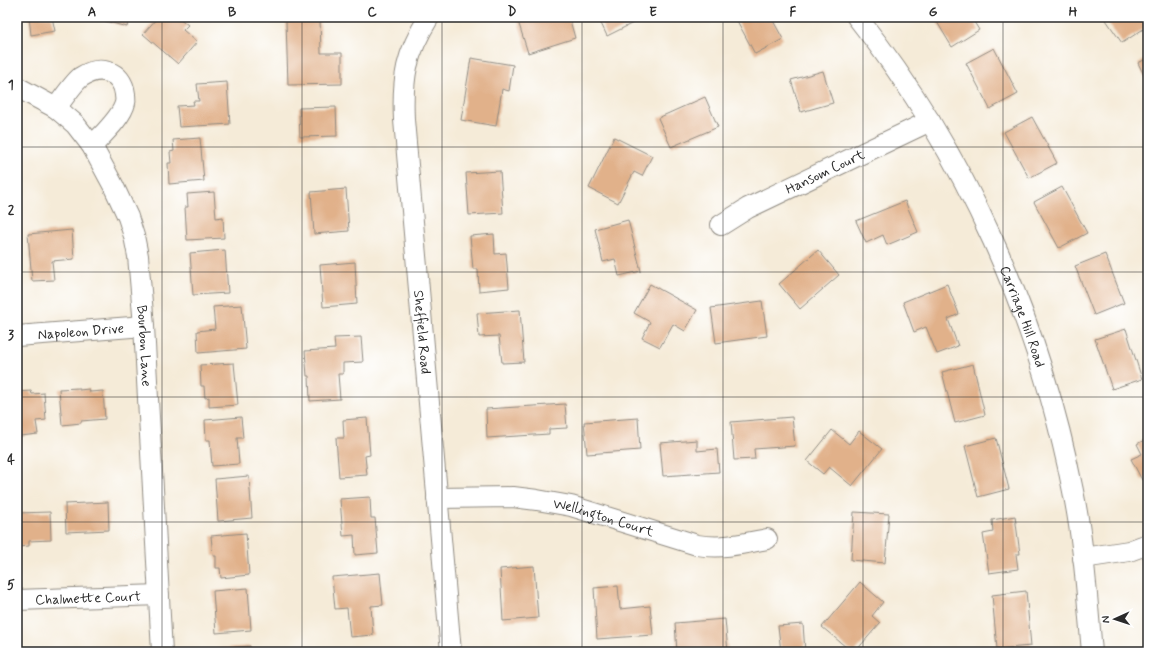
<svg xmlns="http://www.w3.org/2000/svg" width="1165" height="669" font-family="Mynerve,sans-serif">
  <rect width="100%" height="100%" fill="#fff"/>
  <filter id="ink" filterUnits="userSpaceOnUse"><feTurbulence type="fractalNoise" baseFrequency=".025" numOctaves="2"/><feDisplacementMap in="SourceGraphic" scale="8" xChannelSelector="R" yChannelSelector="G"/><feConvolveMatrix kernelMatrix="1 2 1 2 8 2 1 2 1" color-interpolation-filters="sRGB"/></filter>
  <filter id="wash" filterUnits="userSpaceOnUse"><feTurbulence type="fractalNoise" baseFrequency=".012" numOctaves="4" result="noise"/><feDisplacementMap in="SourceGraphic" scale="16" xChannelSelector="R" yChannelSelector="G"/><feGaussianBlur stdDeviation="0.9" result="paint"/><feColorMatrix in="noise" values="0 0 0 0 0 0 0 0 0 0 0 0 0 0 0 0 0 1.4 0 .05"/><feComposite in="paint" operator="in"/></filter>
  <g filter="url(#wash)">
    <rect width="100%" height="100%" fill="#f5ebd8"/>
    <g id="blocks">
      <path fill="#e1b18a" d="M29 17H52L55 31 31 35Z
        M106 17H129L127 27 105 21Z
        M158 17H178L188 25 183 30 197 42 178 64 143 34Z
        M531 17H569L575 38 528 53 518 21Z
        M598 17H645L607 36Z
        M735 17H771L783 39 755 54Z
        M934 17H971L979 30 952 47Z
        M1104 17H1148V26L1122 43Z
        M320 20 321 53H342V84L288 85 286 21Z
        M994 48 1018 94 990 109 966 63Z
        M471 58 513 65 509 91 502 89 496 126 461 120Z
        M1148 58V83L1138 63Z
        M823 71 833 103 801 112 791 80Z
        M227 82 230 124 179 127 177 106 194 105 193 101H199L197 84Z
        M705 97 718 127 671 147 658 118Z
        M336 107 337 136 300 137 299 108Z
        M1032 117 1057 163 1029 178 1004 132Z
        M614 137 652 156 642 176 634 172 618 203 589 188Z
        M200 138 204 181 169 184 168 163H171L170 152 174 151 173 140Z
        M500 171 503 213 469 215 466 173Z
        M1062 187 1087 233 1059 248 1034 202Z
        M346 189 349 231 314 234 311 192Z
        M214 192 216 218 223 217 224 238 187 240 185 207H188L187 194Z
        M905 201 918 232 887 245 883 235 866 243 856 221Z
        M628 220 641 271 619 276 615 259 603 262 595 229Z
        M72 230 74 259 52 261 54 280 32 281 28 234Z
        M494 234 495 254 506 253 509 288 479 291 478 269H473L470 236Z
        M225 250 228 293 193 295 190 253Z
        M818 250 839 275 800 309 779 284Z
        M1105 254 1124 303 1094 315 1075 266Z
        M355 262 357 304 323 307 320 265Z
        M650 284 697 310 685 331 673 324 660 347 642 338 650 322 634 313Z
        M947 284 959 314 948 319 958 346 937 354 926 327 914 332 903 302Z
        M762 301 767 336 716 343 711 308Z
        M242 305 246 349 198 353 197 331 215 329 213 307Z
        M520 310 524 362 502 363 499 336 479 337 477 313Z
        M1126 329 1142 379 1112 389 1095 339Z
        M361 337 363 362 343 363V374H338L340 399 310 401 309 376H307L305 351 335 349 334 338Z
        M234 363 238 405 209 407V397L205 398 204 386H201L200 365Z
        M973 364 985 415 955 423 942 372Z
        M79 388V390L89 389 90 392 103 391 105 419 81 421V423L62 425 59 389Z
        M31 391 32 394 44 393 46 420 36 421 38 434 20 436 19 429H17V392Z
        M565 404 567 428 549 429V434L487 438 486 409Z
        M241 417 243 438H237L239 464 212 466 210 440H206L205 420Z
        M792 417 795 446 754 449 755 459 734 460 731 422Z
        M367 418 370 455 365 456 367 475 339 477 336 438H344L343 420Z
        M638 418 640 450 587 454 584 422Z
        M832 430 849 444 859 431 882 449 852 486 829 467 823 474 807 461Z
        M996 438 1009 489 978 497 965 446Z
        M1148 438V477L1142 480 1131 459 1142 454 1137 444Z
        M697 440V451L717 449 719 472 663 476 660 443Z
        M249 476 252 518 218 521 215 479Z
        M370 497 371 518H375L378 553 355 555 354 535 343 536 340 499Z
        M108 502 109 530 66 532 65 504Z
        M50 512 51 540 29 541V546L17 547V513Z
        M854 512 889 514 885 563 851 560Z
        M1015 516 1020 554H1016L1018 569 989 573 983 534 993 532 992 520Z
        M246 533 249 575 221 578 220 568H216V556H213L211 536Z
        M534 566 538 618 503 621 500 569Z
        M380 573 383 605 371 606 373 635 350 637 347 608 335 609 332 577Z
        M860 582 883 602 872 616 880 623 855 652H852L822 627Z
        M618 586 620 609 650 606 653 635 597 639 594 588Z
        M248 588 251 630 216 633 213 591Z
        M1026 591 1031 646 997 649 992 595Z
        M725 619 728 652H677L675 623Z
        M803 624 805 652H781L778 626Z
        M250 646 251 652H216V649Z"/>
    </g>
  </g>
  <g filter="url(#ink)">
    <use href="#blocks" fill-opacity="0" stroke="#908b82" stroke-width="1"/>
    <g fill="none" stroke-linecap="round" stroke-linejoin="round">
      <g stroke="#908b82" stroke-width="22">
        <g id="minor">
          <path id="s1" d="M429 17C406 54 402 77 404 120L451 652"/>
          <path id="s2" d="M857 17C966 154 1039 319 1073 491 1084 544 1087 598 1092 652"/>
          <path id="s3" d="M17 87 56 108 75 124 92 146 113 185 128 217 134 236 138 256 144 326 162 652"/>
          <path d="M56 108C62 100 74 82 81 77 99 65 122 70 125 94 125 97 126 100 125 103 122 117 102 135 92 146"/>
          <path id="s4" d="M721 225 748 208 930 121"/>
          <path id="s5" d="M17 336 144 326"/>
          <path id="s6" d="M437 498 513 497 537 500 571 506 697 545C723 549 742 544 767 539"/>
          <path d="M1083 558 1129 551 1148 544"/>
          <path id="s7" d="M17 600 159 595"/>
        </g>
      </g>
      <use href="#minor" stroke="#fff" stroke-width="20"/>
    </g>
  </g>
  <path fill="none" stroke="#2b2b2b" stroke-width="1" stroke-opacity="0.55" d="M162 17V652M302 17V652M442 17V652M582 17V652M723 17V652M863 17V652M1003 17V652M17 147H1148M17 272H1148M17 397H1148M17 522H1148"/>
  <g text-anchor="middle" stroke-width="4" stroke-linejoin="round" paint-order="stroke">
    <g font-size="14" fill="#2b2b2b" stroke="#fff">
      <text dy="5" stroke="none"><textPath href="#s4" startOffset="117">Hansom Court</textPath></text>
      <text dy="5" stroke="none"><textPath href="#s2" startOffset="344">Carriage Hill Road</textPath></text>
      <text dy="5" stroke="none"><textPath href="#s5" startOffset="64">Napoleon Drive</textPath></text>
      <text dy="5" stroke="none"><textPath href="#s1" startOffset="321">Sheffield Road</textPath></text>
      <text dy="5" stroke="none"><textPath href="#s3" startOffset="307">Bourbon Lane</textPath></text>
      <text dy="5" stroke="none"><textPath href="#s6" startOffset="169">Wellington Court</textPath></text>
      <text dy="5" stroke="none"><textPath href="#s7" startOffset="71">Chalmette Court</textPath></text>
    </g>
  </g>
  <rect width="1165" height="669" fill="none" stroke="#fff" stroke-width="44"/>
  <g transform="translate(1115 619) rotate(267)" stroke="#ffffff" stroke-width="3" paint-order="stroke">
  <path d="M0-3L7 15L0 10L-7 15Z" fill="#2b2b2b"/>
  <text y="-6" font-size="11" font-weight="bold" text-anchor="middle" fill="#2b2b2b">N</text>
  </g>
  <rect x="22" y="22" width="1121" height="625" fill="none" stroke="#2b2b2b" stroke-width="1.5"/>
  <g font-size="13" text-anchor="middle" font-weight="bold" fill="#2b2b2b">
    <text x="92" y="16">A</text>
    <text x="232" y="16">B</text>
    <text x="372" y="16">C</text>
    <text x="512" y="16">D</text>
    <text x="653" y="16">E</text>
    <text x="793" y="16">F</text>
    <text x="933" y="16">G</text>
    <text x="1073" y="16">H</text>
    <text x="11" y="89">1</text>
    <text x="11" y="214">2</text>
    <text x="11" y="339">3</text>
    <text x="11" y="464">4</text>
    <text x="11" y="589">5</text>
  </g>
</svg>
